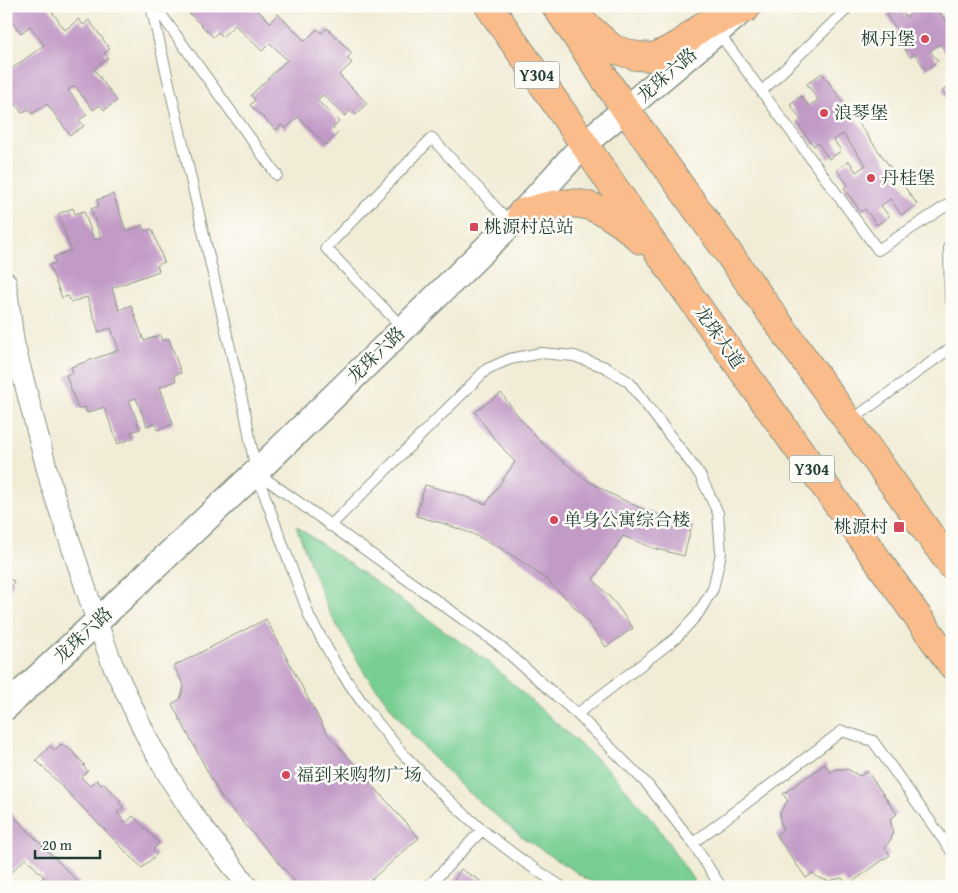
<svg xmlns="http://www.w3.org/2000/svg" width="958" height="893" font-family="'Gentium Book Plus','Noto Serif SC',serif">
  <rect width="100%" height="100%" fill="#fdfcf7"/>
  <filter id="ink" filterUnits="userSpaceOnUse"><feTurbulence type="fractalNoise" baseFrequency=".02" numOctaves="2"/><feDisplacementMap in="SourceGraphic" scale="10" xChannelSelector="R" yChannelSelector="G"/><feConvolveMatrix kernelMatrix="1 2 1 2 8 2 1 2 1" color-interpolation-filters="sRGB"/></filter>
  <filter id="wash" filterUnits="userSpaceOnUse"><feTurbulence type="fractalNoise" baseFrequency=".0096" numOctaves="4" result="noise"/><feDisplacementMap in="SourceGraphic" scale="20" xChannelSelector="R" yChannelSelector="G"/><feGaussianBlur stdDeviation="1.12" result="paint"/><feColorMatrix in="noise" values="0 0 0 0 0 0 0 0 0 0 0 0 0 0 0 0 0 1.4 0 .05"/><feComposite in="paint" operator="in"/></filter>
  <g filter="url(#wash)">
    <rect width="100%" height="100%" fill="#f1ecd6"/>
    <path fill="#77ce93" stroke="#4b8664" d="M296 526 486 660 563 729 612 773 655 823 698 887H604L585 878 522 837 464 789 412 735 366 675 328 610Z"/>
    <g id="blocks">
      <path fill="#c19ac6" d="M6 6H48L65 30 79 19 83 25 89 20 110 49 104 53 108 58 94 69 117 101 104 110 100 105 93 110 75 86 68 90 87 115 79 120 84 126 70 135 47 104 32 114 28 109 22 113 6 91V73L44 45 30 26 21 33 6 14Z
        M193 6H253L270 22 278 14 305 41 317 29 322 33 327 28 352 53 347 58 352 63 339 75 367 103 356 115 351 110 345 116 323 95 317 100 339 122 333 128 338 133 326 145 298 117 285 129 281 125 276 130 250 105 255 100 251 95 287 60 270 43 262 51 235 25 222 37 218 32 213 37 188 12Z
        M898 6 906 17 915 10 912 6H935L952 29V61L940 44 930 51 938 61 926 70 915 54 910 57 894 34 898 31 886 15Z
        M822 73 917 204 902 215 890 199 881 206 889 216 877 225 865 209 861 212 844 188 848 185 837 170 849 161 856 172 866 165 843 134 834 140 841 151 829 159 818 143 814 146 797 123 801 120 790 104 801 96 809 106 818 100 807 84Z
        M952 84V105L942 91Z
        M113 194 126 231 143 225 145 231 152 229 164 262 157 265 159 271 112 288 119 310 131 305 144 341 160 335 162 341 169 339 181 373 174 375 176 381 160 387 173 424 157 430 155 423 147 426 136 398 129 400 140 429 131 432 133 438 118 444 104 407 87 413 85 407 78 409 66 375 73 373 71 367 119 350 111 328 99 332 87 297 71 302 68 296 62 298 49 265 56 263 54 257 71 250 58 214 73 208 75 214 84 211 94 240 101 238 91 209 99 206 97 200Z
        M501 393 519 417 538 439 560 459 584 478 609 493 636 506 663 517 692 524 684 556 653 548 623 536 593 579 615 603 633 628 606 647 589 623 569 601 548 581 524 563 499 547 473 534 445 524 416 516 425 485 455 493 486 504 515 462 493 437 475 412Z
        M6 578 14 581 6 599Z
        M266 619 326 732 419 838 363 887H300L221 797 172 704 180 699 184 686 174 666Z
        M61 744 66 748 68 747 85 765 83 766 88 771 81 777 90 786 97 780 101 785 103 783 121 801 119 803 124 807 117 813 126 823 133 816 159 843 153 850 157 854 142 868 36 760 50 746 55 750Z
        M825 764 830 772 836 769H847L860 776 867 771 897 814 890 819 893 833 891 839 885 848 890 855 848 885 842 878 828 881 817 877 813 873 806 878 776 835 783 830 780 820V814L783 807 788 801 783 794Z
        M6 808 83 887H33L44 877 26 858 6 877Z
        M461 869 490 887H450Z"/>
    </g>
  </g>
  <g filter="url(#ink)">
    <use href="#blocks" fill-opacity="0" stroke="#889485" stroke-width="1"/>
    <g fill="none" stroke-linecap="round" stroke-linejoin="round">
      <g stroke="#889485" stroke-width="12">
        <path id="service" d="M151 6 246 417 256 472 310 618 337 666 368 711 403 754 441 793 482 830 523 861 562 887
          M155 6 277 175
          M718 32 878 250 952 202
          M762 91 850 6
          M952 244 949 246 950 299 952 301
          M403 328 326 248 432 138 510 223
          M849 422 952 347
          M256 472 499 645 577 714 647 784 693 843 721 887
          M330 526 487 369 510 359 541 353 574 356 605 367 629 382 700 475 718 513 721 553 713 589 697 615 676 638 577 714
          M693 843 842 731 873 741 952 852
          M428 887 482 830"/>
      </g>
      <g stroke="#889485" stroke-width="22">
        <path id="minor" d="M6 282 14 343 51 485 97 622 112 663 149 742 171 780 195 817 248 887"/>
      </g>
      <g stroke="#889485" stroke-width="28">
        <path id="tertiary" d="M6 707 256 472 404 328 522 213 584 144 736 16"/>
      </g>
      <g stroke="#889485" stroke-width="30">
        <path id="primary" d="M489 6 650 240 952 665
          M556 6 626 110 952 566
          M573 14 613 49 636 56 655 57 681 44 703 26 746 8
          M522 213C540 208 561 201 580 204 602 207 626 225 641 240"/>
      </g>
      <use href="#service" stroke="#fff" stroke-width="10"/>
      <use href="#minor" stroke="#fff" stroke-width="20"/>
      <use href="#tertiary" stroke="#fff" stroke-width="25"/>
      <use href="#primary" stroke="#f9bc8a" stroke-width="28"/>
    </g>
  </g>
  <g fill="#d1495b" stroke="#fdfcf7" stroke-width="2">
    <circle cx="925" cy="39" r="5"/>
    <circle cx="824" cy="113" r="5"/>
    <circle cx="871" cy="178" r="5"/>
    <rect x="469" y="222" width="10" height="10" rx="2.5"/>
    <circle cx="554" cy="520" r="5"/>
    <rect x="893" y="521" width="12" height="12" rx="2.5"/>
    <circle cx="286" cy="775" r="5"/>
  </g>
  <g text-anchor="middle" stroke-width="5" stroke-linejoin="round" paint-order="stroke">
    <g fill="#fdfcf7" stroke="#62766e" stroke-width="1">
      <rect x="514.5" y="61.5" width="45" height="27" rx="4"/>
      <rect x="789.5" y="455.5" width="45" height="27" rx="4"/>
    </g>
    <g font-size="16" font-weight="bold" fill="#1f3d34">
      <text x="537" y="81">Y304</text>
      <text x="812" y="475">Y304</text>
    </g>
    <g font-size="18" fill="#1f3d34" stroke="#fdfcf7" text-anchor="start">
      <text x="915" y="45" text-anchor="end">枫丹堡</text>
      <text x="834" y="119">浪琴堡</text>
      <text x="881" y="184">丹桂堡</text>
      <text x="484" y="233">桃源村总站</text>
      <text x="564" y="526">单身公寓综合楼</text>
      <text x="888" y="533" text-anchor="end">桃源村</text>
      <text x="296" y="781">福到来购物广场</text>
    </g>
    <g font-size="18" fill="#1f3d34" stroke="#fdfcf7">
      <text transform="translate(667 75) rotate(-41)" y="6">龙珠六路</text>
      <text transform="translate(719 337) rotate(55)" y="6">龙珠大道</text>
      <text transform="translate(376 355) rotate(-44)" y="6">龙珠六路</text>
      <text transform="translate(83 635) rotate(-43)" y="6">龙珠六路</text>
    </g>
  </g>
  <rect width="958" height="893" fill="none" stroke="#fdfcf7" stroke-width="25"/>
  <path d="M35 850v8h65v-8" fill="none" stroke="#1f3d34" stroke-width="2.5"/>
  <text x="42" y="850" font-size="15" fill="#1f3d34" stroke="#fdfcf7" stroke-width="4" paint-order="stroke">20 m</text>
</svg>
